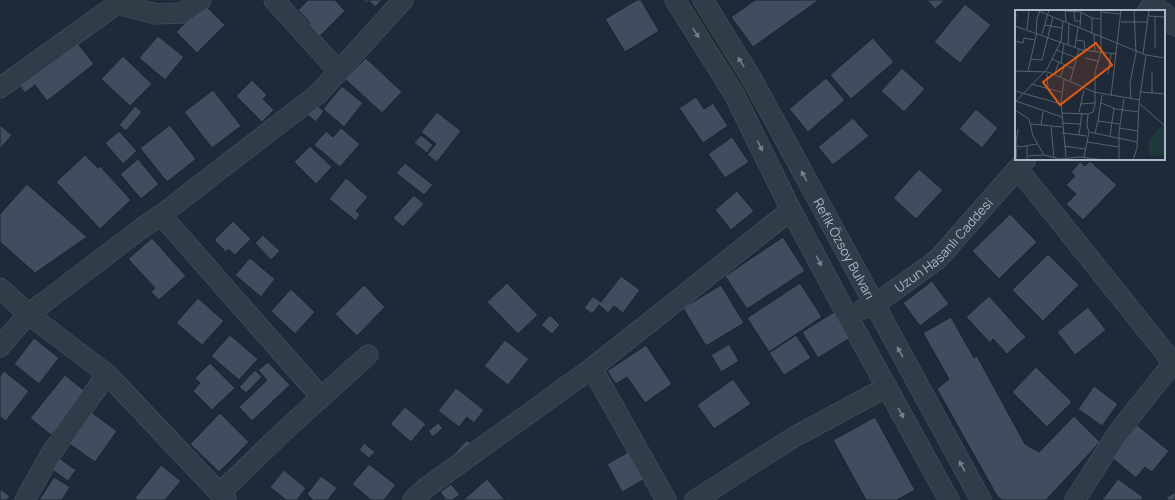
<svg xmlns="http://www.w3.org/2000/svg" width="1175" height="500" font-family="Manrope,sans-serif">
  <rect width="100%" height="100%" fill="#1f2a39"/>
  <path fill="#3f4d5e" stroke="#1a2330" d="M308 0H335L345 11 316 40 305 28 310 23 298 10Z
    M363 0H382L375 7 369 1 366 3Z
    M637 0H641L659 31 625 52 605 19Z
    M755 0H819L753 47 731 17Z
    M927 0H945L935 9Z
    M204 4 225 25 197 53 176 32Z
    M965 4 991 25 960 63 934 42Z
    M158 36 184 57 165 80 139 58Z
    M873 38 894 62 851 99 830 75Z
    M75 40 94 64 47 101 35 85 25 93 19 85Z
    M123 56 152 84 130 106 101 79Z
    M366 58 402 92 382 113 345 79Z
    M902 68 925 89 904 112 881 91Z
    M826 78 845 100 808 132 789 109Z
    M252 80 267 95 263 99 274 110 262 122 236 96Z
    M342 86 363 103 344 127 323 109Z
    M213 90 241 126 212 148 184 112Z
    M696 97 704 109 713 103 728 126 703 143 679 108Z
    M313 102 324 111 316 122 305 113Z
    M135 106 142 112 126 131 119 125Z
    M976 109 998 128 982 148 959 129Z
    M437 112 461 131 437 162 427 155 436 144 421 132Z
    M853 118 869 136 833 165 818 147Z
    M0 125 12 135 0 149Z
    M170 125 196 159 167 182 140 148Z
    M341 128 360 144 340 167 314 145 326 131 333 137Z
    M119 131 137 151 123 164 105 143Z
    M421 135 433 145 427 153 414 143Z
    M732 137 749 162 725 178 708 154Z
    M310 146 332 167 316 184 294 162Z
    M85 155 98 168 100 166 131 200 100 229 56 182Z
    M138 159 159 184 141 199 120 174Z
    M1090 161 1117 185 1083 220 1066 204 1076 194 1066 185 1075 176 1071 172 1080 162 1085 166Z
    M405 163 433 185 424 195 396 173Z
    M919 169 943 190 916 219 893 198Z
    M346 178 368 197 356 211 360 214 356 221 329 199Z
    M27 184 87 237 35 273 0 242V214Z
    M737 191 754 211 731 230 715 210Z
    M414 195 424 204 403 227 393 218Z
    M1010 214 1037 242 999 279 972 251Z
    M233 221 251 239 235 255 228 249 226 252 214 240Z
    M263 235 280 251 271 260 255 243Z
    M783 237 805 271 747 309 725 276Z
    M152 238 186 276 159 300 151 292 155 288 128 259Z
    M1048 254 1079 285 1043 321 1012 290Z
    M250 258 275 279 261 297 235 275Z
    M621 276 640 290 623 313 614 306 608 313 599 305 592 314 584 308 593 296 601 302Z
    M932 281 949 304 920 326 903 303Z
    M507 283 538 315 518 334 487 302Z
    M800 283 822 317 769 352 747 318Z
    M364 285 385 307 357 336 335 314Z
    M721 285 744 323 706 346 683 308Z
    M291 289 315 312 295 334 271 311Z
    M989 296 1026 337 1007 354 993 339 990 343 966 317Z
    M198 298 224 321 202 345 176 323Z
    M1088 307 1106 330 1075 355 1057 332Z
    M834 312 850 338 818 358 802 332Z
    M550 315 560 325 552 334 541 325Z
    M951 317 974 358 977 356 1025 444 1039 452 1074 416 1100 442 1046 500H1002L997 496 937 389 949 379 923 333Z
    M230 335 258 359 239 380 211 356Z
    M796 335 811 358 784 375 769 353Z
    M34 338 59 358 39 384 14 364Z
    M505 340 529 359 508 385 484 366Z
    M729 344 739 361 721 372 711 355Z
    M646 345 672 384 645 403 627 377 616 384 607 371Z
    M268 362 290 385 252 421 239 407 267 380 258 370Z
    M210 363 235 388 212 410 193 391 200 383 195 378Z
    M1036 367 1072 402 1047 427 1012 392Z
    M255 370 262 377 246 393 239 387Z
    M4 371 29 391 6 421 0 417V376Z
    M65 375 86 392 51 435 30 418Z
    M733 379 751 404 714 429 697 405Z
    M1094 386 1118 404 1102 426 1078 409Z
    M456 388 484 410 474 423 467 417 459 427 438 411Z
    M405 407 426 424 411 442 390 424Z
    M91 412 117 431 95 462 68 443Z
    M220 413 249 442 219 472 190 444Z
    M875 417 915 490 897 500H866L833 440Z
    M438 423 443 428 433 437 428 431Z
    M1137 425 1169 451 1152 472 1145 467 1136 478 1111 457Z
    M467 440 472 445 458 460 453 455Z
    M364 443 375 452 369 458 359 450Z
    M630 451 645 479 622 492 607 464Z
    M59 458 76 470 68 481 51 469Z
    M369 464 396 485 384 500H371L352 484Z
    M161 465 181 481 165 500H137L135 498Z
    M284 470 306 488 297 500H286L270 487Z
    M321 476 337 488 328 500H313L307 494Z
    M54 477 70 487 62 500H39Z
    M487 479 505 500H463Z
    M1118 479 1143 497 1141 500H1102Z
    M451 484 460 495 452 500H446L440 492Z
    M0 489 10 496 7 500H0Z
    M1175 492V500H1168L1166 498Z"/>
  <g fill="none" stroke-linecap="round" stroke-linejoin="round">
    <g stroke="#4d5764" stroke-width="21">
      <g id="minor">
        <path d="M274 0 339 72"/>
        <path d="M675 0 734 94 791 210 847 315 949 500"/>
        <path id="s1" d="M703 0 752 79 981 500"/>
        <path d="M117 4 156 14 182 13 201 0"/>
        <path d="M1148 11 1155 0"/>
        <path d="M1164 13 1175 26"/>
        <path d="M0 88 117 4 119 0"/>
        <path d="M1018 169 1175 365"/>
        <path d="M161 215 321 397"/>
        <path d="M0 288 28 314 107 374 226 500"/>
        <path id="s2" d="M863 309 874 305 938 259 1026 159"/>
        <path d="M0 347 28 314 46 301 142 228 161 215 318 94 403 0"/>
        <path d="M592 368 666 500"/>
        <path d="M220 493 283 432 368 355"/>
        <path d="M25 500 52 452 107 374"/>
        <path d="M413 500 427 487 592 368 791 210"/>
        <path d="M695 500 794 437 887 387"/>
        <path d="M1075 500 1119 431 1173 363"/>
      </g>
    </g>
    <use href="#minor" stroke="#323c49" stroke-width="20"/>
  </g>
  <defs><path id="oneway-solid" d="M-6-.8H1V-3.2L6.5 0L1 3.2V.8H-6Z"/></defs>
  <g fill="#75808e">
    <use href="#oneway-solid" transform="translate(696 33) rotate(58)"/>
    <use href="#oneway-solid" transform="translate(741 62) rotate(-122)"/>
    <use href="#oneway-solid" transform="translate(760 146) rotate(64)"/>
    <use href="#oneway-solid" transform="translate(804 176) rotate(-118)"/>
    <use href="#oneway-solid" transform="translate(819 261) rotate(62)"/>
    <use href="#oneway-solid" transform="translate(900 352) rotate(-119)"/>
    <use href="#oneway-solid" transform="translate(901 413) rotate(61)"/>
    <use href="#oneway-solid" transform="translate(962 466) rotate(-119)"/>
  </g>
  <g text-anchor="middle" stroke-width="3" stroke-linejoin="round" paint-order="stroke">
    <g font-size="13" fill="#acb7c6" stroke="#18212e">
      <text dy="5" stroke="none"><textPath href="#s2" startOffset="104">Uzun Hasanlı Caddesi</textPath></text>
      <text dy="5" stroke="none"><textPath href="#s1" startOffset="286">Refik Özsoy Bulvarı</textPath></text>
    </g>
  </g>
  <g transform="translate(1015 10)">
    <rect width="150" height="150" fill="#1f2a39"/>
    <path d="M147 116 150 118V145L136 146 134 145 133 131Z" fill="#21383a"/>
    <path fill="none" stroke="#576271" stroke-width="1" d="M21 0 131 45 124 93 150 116M50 0 51 12M50 1 66 2 77 8 85 9M59 2 60 11H65M86 2 106 4M134 6 150 7M140 7V38M77 8V23M106 12H133M30 15 47 18M0 16 67 40 102 44M0 16 1 4M65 17 66 2M12 19 14 0M21 22 22 8 25 1M27 24 34 0M79 24 80 42M61 30 69 31 70 40M0 31 8 33 9 28 20 30M53 35 54 14M60 37 63 17M41 40 62 48M128 44 134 0M131 45 150 48M70 48 83 51M15 49 27 50 38 7M37 49 59 59M46 53 49 34M0 61 33 62 79 82 125 90M13 61 22 22M32 64 33 78M93 64 96 43M39 65 44 52M45 68 50 55M49 70 46 92 51 147M55 72 64 39M16 74 46 82M0 81 46 94M126 82 150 84M137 83V62M96 86 106 0M116 89 115 73 121 43 119 0M1 91 47 107M0 92 32 59 46 31 48 11M86 93 101 99 124 102M65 94 80 93M0 100 14 109 18 126 29 145 45 149 65 147 89 150M64 102 69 80M47 103 73 104 78 102 80 95V62L86 42V0M83 111 87 85M47 113 65 114M16 114 47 117M26 115 28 102M36 117 39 148M104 118 123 121M74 122 122 132M47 123 72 126M80 123 83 111 105 114M64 125 67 103M95 126 99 98M72 132 104 137M0 134 5 137 22 134M1 134 3 119M12 136V150M49 136 70 139M13 146 29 145M69 147 74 122 72 116 73 104M1 150 2 136M104 150V122L109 89M118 150 122 138 124 94"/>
    <path fill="#e8590c" fill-opacity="0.15" stroke="#e8590c" stroke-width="2" d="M81 33 97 55 45 95 28 72Z"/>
    <rect width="150" height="150" fill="none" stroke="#acb7c6" stroke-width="2"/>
  </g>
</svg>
